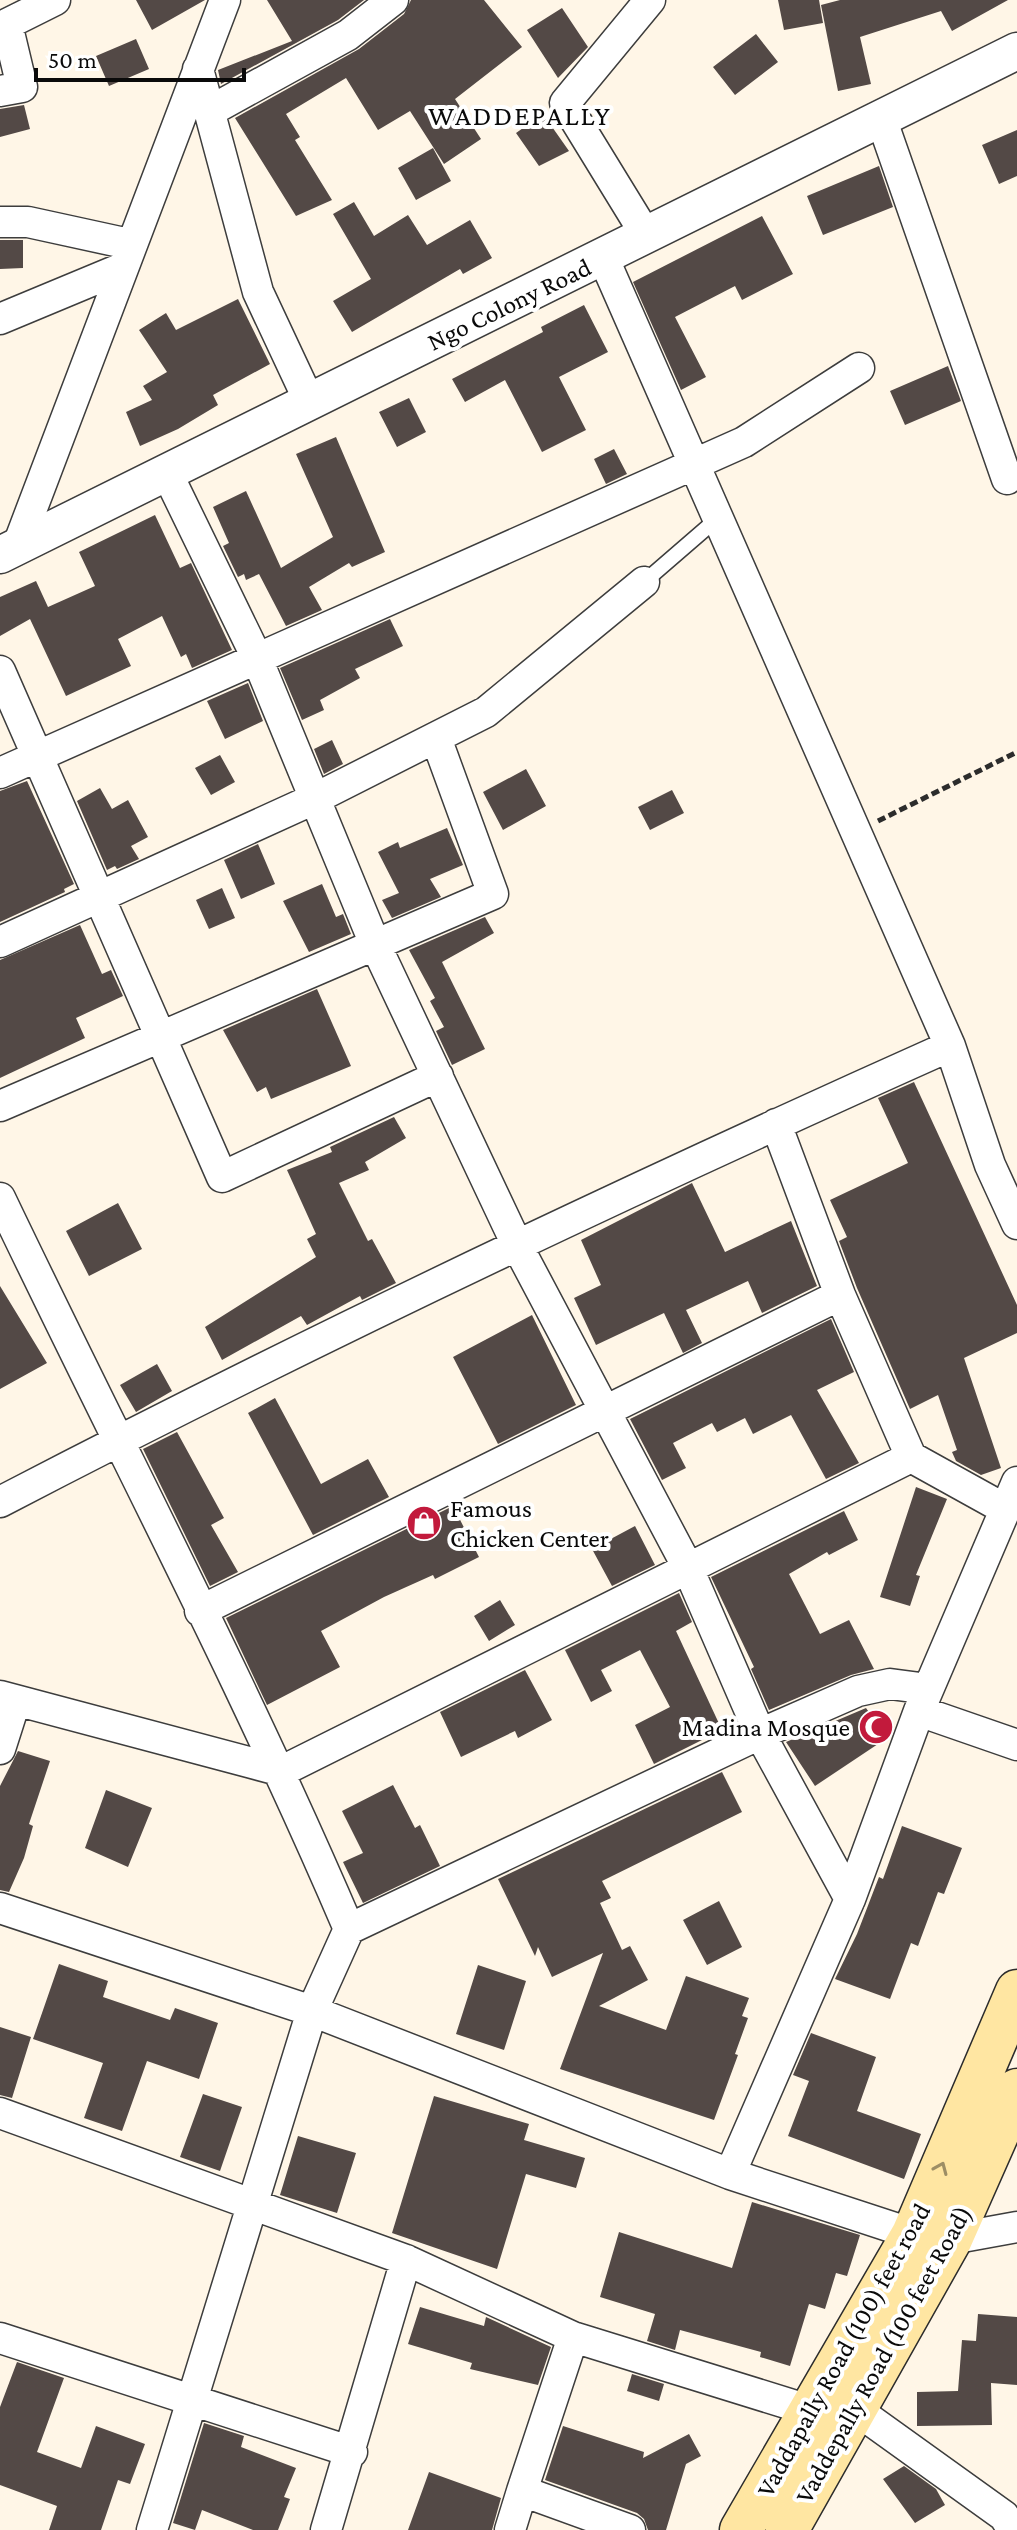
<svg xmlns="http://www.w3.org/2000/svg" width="1017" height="2530" font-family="'Crimson Pro',serif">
  <rect width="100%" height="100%" fill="#fff6e7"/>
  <path fill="#534946" d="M136 0H205L152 30Z
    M267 0H364L338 20 221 84 218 70 292 41Z
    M411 0H484L522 47 455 99 481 139 444 164 410 111 378 130 346 78 286 114 300 137 295 140 332 200 296 216 235 118 359 49 404 14Z
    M778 0H819L823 23 784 30Z
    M840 0H1008L952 31 941 11 860 37 871 84 838 91 821 5Z
    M562 8 588 47 558 78 527 30Z
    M756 34 778 62 735 95 713 67Z
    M136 39 149 69 109 86 96 56Z
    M24 105 30 129 0 137V109Z
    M543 114 569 151 539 166 516 133Z
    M1017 130V176L999 184 982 145Z
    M433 148 451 181 416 200 398 168Z
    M879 166 893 207 823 235 807 196Z
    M354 202 374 236 408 215 427 245 470 220 492 258 463 274 460 269 352 332 333 301 371 279 333 214Z
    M762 216 793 274 742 300 735 286 675 317 706 377 681 390 633 282Z
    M0 240H23V268L0 269Z
    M238 299 270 364 213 395 218 405 178 429 140 446 126 412 152 400 143 386 167 372 139 330 166 313 176 330Z
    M584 305 608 352 559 377 586 430 542 452 505 380 465 402 452 379 543 332 541 327Z
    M948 366 961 401 905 425 890 391Z
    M409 398 426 432 397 447 379 412Z
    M336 437 385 552 352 567 349 563 309 587 322 610 286 626 259 574 246 580 244 574 238 577 223 546 229 543 213 507 246 491 281 568 333 537 296 454Z
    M614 449 627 474 606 484 594 459Z
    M155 515 180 568 191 563 232 650 192 668 186 654 181 657 162 616 118 639 131 666 66 696 30 619 0 636V597L36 581 48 607 95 586 79 552Z
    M390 619 403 646 355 669 360 678 320 700 324 710 302 720 280 668Z
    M248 683 263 721 225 739 207 701Z
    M332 740 343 764 324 774 314 749Z
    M220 755 235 782 211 795 195 768Z
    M526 769 546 806 503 830 483 792Z
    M27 781 74 884 64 889 65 892 0 922V791Z
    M100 788 112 809 128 800 148 837 131 846 139 859 117 869 115 866 107 870 77 801Z
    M672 790 684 813 650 830 638 807Z
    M447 828 463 865 430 879 441 897 392 918 382 900 399 893 378 852 398 842 400 848Z
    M258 844 275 884 241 899 224 860Z
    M322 884 336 917 343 914 351 934 309 952 283 901Z
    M222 888 235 918 209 929 196 900Z
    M485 917 494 933 442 962 485 1049 452 1065 436 1031 444 1027 430 1001 435 998 409 950Z
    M80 925 102 974 111 970 123 996 76 1018 85 1038 0 1078V960Z
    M317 989 351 1066 271 1099 266 1087 257 1092 223 1030Z
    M914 1082 1017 1305V1333L964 1358 1001 1468 981 1475 956 1461 952 1452 957 1450 938 1395 910 1409 857 1288 839 1241 847 1237 830 1200 908 1163 878 1098Z
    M394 1117 406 1138 365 1162 369 1170 339 1183 368 1241 372 1239 396 1283 362 1300 360 1296 307 1325 301 1316 222 1360 205 1327 316 1257 307 1239 316 1234 287 1170 332 1152 330 1147Z
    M692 1183 725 1252 791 1221 817 1286 762 1313 748 1281 686 1310 702 1343 683 1353 664 1313 596 1345 574 1298 601 1285 581 1240Z
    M118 1203 142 1249 89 1276 66 1231Z
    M0 1286 47 1363 0 1389Z
    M532 1315 576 1405 498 1444 453 1357Z
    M831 1319 854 1372 817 1390 859 1463 826 1479 791 1415 753 1434 745 1418 717 1432 712 1423 673 1443 686 1468 662 1480 630 1419Z
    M157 1364 172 1391 136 1412 120 1385Z
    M275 1398 321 1484 368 1459 389 1497 313 1535 248 1413Z
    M177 1432 224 1518 211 1525 238 1572 210 1586 143 1449Z
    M916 1487 947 1499 916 1575 920 1576 910 1606 880 1597Z
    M453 1506 479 1557 435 1579 433 1575 384 1597 321 1631 340 1667 267 1705 226 1618Z
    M844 1511 858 1540 829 1555 827 1552 789 1574 820 1634 849 1620 874 1669 851 1675 769 1710 751 1669 754 1667 711 1577Z
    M635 1526 655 1565 612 1586 592 1549Z
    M679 1593 692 1622 676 1631 722 1730 654 1764 635 1725 670 1707 640 1650 601 1670 612 1691 591 1702 565 1650Z
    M500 1600 515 1625 489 1641 474 1616Z
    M525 1670 552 1720 518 1738 515 1731 461 1757 440 1712Z
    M866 1708 887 1738 815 1786 786 1742Z
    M18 1751 50 1761 29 1824 33 1826 24 1858 9 1892 0 1890V1786Z
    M722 1772 742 1812 602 1881 611 1898 600 1903 622 1950 630 1946 648 1980 599 2006 666 2030 686 1976 749 1998 742 2016 748 2018 735 2054 738 2055 714 2120 560 2069 603 1953 552 1977 538 1947 535 1956 498 1879Z
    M393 1785 415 1828 420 1825 440 1866 363 1903 343 1862 363 1853 342 1811Z
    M106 1790 152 1808 128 1867 85 1848Z
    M902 1826 962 1848 944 1894 938 1892 918 1946 911 1943 890 1999 835 1979 857 1934 879 1877 883 1879Z
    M719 1901 742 1947 707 1965 683 1920Z
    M59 1964 108 1981 103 1997 170 2020 175 2008 218 2023 199 2079 147 2061 122 2131 84 2118 103 2063 33 2039Z
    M478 1965 526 1981 504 2050 456 2034Z
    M0 2027 31 2037 12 2098 0 2095Z
    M811 2033 876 2057 857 2111 921 2134 904 2179 788 2136 809 2081 793 2075Z
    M203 2094 242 2107 220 2171 180 2157Z
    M434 2096 529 2124 524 2140 585 2158 576 2188 526 2174 497 2269 392 2233Z
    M298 2136 356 2153 337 2213 280 2195Z
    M752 2202 860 2235 847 2276 836 2273 825 2309 809 2304 790 2366 760 2357 761 2352 680 2330 675 2350 647 2341 655 2314 600 2297 619 2232 732 2268Z
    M420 2307 484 2326 486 2317 551 2347 538 2385 470 2369 472 2363 408 2344Z
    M978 2314 1017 2317V2385L991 2383 992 2425 917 2426V2392L958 2391 962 2340 976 2341Z
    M17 2362 64 2378 37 2452 81 2468 96 2426 145 2444 130 2484 118 2480 101 2530H49L57 2506 0 2485V2407Z
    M632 2374 664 2384 659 2401 627 2391Z
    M204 2423 244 2436 241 2447 296 2468 284 2497 290 2499 278 2530H253L202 2510 195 2530 173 2523Z
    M563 2426 644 2452 643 2458 689 2434 701 2456 686 2464 666 2530H648L644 2519 637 2513 545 2480Z
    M904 2466 936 2489 945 2505 915 2523 883 2479Z
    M429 2472 501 2498 492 2530H408Z"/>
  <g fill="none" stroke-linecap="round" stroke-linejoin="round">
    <g stroke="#3d3d3d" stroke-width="17">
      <path id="service" d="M644 582 718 518"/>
    </g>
    <g stroke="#3d3d3d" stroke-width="33">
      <path id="minor" d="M198 69 258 292 310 403
        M0 91 22 87 7 24 55 0
        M210 111 348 35 393 0
        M881 118 1007 479
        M0 222H28L129 244
        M646 235 565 103 650 0
        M603 257 950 1046 990 1165 1017 1224
        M0 319 120 269
        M167 473 256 656 374 942 518 1247 687 1566 760 1734 850 1899
        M18 545 225 0
        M0 671 222 1177 438 1076
        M0 773 744 442 859 368
        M0 942 314 799 486 712 644 582
        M0 1106 493 894 436 738
        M776 1124 840 1295 911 1457
        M0 1198C116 1441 243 1681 349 1929L312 2011 152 2530
        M0 1502C311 1340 630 1189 950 1046
        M200 1611 840 1295
        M0 1696 282 1771 911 1457 1003 1508
        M919 1711 1017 1745
        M0 1749 15 1702
        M0 1908 312 2011 730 2174 913 2234 951 2239 1017 2227
        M349 1929 760 1734 858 1691 890 1684 928 1689
        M0 2113 406 2260 573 2337 812 2411
        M730 2174 850 1899 919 1711 1017 1482
        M0 2338 352 2452
        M855 2409 1004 2516 1013 2530
        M522 2491 573 2337
        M326 2530 406 2260
        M510 2530 522 2491 630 2530"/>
    </g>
    <g stroke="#3d3d3d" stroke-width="39">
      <path id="tertiary" d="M0 555 1017 51"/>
    </g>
    <g stroke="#2c2c2c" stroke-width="45">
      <path id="secondary" d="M741 2530 913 2234 1017 1991
        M787 2530 951 2239 1017 2090"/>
    </g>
    <path stroke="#2c2c2c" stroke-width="5" stroke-dasharray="8 4" stroke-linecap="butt" d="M878 821 1017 752"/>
    <use href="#service" stroke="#fff" stroke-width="14"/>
    <use href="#minor" stroke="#fff" stroke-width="30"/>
    <use href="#tertiary" stroke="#fff" stroke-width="36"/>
    <use href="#secondary" stroke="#ffe6a2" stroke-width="42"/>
  </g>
  <defs><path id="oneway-chevron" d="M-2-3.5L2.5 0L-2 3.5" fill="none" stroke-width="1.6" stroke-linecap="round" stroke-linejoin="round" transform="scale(2)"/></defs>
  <use stroke="#9d8e65" href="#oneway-chevron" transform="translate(941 2168) rotate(-67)"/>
  <defs>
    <g id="shop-disc" transform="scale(1.8)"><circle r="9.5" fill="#c21a3c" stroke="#fff"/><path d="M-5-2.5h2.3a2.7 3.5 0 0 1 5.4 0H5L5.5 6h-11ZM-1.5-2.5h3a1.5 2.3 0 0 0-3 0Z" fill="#fff"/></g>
    <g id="mosque-disc" transform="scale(1.8)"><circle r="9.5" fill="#c21a3c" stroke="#fff"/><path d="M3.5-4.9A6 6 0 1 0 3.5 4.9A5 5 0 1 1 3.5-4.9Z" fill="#fff"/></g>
  </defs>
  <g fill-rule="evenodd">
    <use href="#shop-disc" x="424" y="1523"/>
    <use href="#mosque-disc" x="876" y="1727"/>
  </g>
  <g text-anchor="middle" stroke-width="8" stroke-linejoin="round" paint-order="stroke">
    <g font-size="26" fill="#0a0a0a" stroke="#fff">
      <text transform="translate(509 304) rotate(-26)" y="9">Ngo Colony Road</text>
      <text transform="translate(843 2350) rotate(-61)" y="9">Vaddapally Road (100) feet road</text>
      <text transform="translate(883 2354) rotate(-61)" y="9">Vaddepally Road (100 feet Road)</text>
    </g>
    <g font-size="26" fill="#0a0a0a" stroke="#fff" text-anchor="start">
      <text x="450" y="1517">Famous<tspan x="450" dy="30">Chicken Center</tspan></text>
      <text x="850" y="1736" text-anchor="end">Madina Mosque</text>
    </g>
    <g font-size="28" letter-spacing="2" fill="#0a0a0a" stroke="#fff">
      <text x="520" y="125">WADDEPALLY</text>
    </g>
  </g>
  <path d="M36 68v12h208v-12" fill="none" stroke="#0a0a0a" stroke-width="4"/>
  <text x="48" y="68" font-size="24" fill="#0a0a0a" stroke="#ffffff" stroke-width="6" paint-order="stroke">50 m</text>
</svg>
